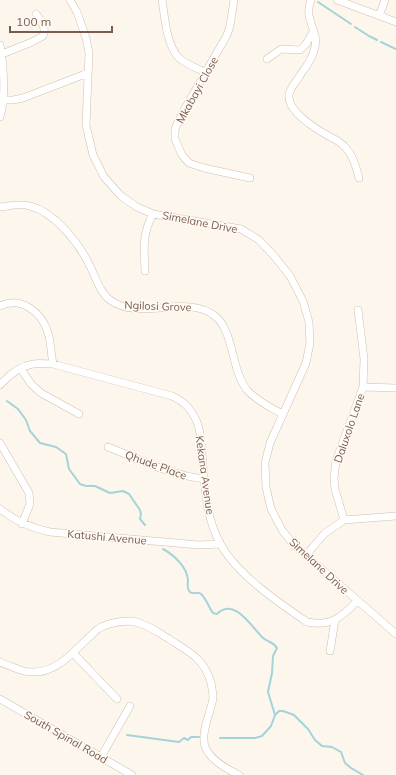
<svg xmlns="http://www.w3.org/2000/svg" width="396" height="775" font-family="Mulish,sans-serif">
  <rect width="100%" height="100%" fill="#fdf6ec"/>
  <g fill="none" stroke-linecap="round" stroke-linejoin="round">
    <path stroke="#a5d3da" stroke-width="2" d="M318 2 351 24
      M355 27 369 36 377 40
      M381 42 396 49
      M7 401 18 409 26 420 30 431 40 443 56 447 66 454 69 469 80 484 86 486H95L110 493 123 491 129 494 140 510 141 514 140 519 145 525
      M163 549C174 555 187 567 188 580 188 584 186 588 190 592 193 595 198 591 201 594 206 598 209 608 213 613L217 614C234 597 251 626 262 637 268 643 273 641 277 648L273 656 272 673 268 692 275 715
      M127 735 179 742 184 738 188 740 191 737H199
      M220 738H255L262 736 271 726 275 715 279 711H283L294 715 308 729 315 740 322 746 332 747 341 752 345 763 351 768 363 775"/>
    <g stroke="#d1beb0" stroke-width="8">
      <path id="minor" d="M70 0 77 12 86 38 89 53 86 125 93 155 104 177 121 196 137 207 153 214 241 229 259 240 275 257 290 276 303 301 309 322 310 343 306 363 270 443 265 463 266 487 271 509 282 530 294 545 396 634
        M162 0C165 18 166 42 178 57 185 64 196 68 205 72
        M234 0 230 26 227 35 183 112 175 129V139L182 155 189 163 204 168 250 178
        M311 0C303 19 319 31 315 47 313 57 307 66 301 74 297 81 290 87 289 95 287 110 313 127 325 134 332 138 340 141 345 147 353 155 356 167 359 178
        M337 0 396 22
        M379 16 385 0
        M0 45C4 66 6 96 0 117
        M2 54 32 42 43 36C47 28 41 20 36 14
        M267 59 281 49 300 50 306 44 313 32
        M0 100H13L23 98 88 73
        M0 207C10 206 20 203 30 206 54 212 78 242 89 264 95 275 99 292 110 300 140 322 186 293 215 316 234 331 231 370 247 390 257 401 270 407 282 414
        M145 271C144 249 142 234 153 214
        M0 306C21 296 42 312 48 333 51 342 51 354 53 364
        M21 369 31 384 41 393 79 414
        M0 385C8 376 20 366 33 364 39 363 46 364 53 364L172 396C185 402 191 409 197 422 201 431 201 444 202 454 205 484 205 516 220 543 235 573 279 603 307 622 331 627 342 617 357 601
        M363 387 396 388
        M0 443 29 493 30 504 22 524
        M108 447C140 460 171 475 204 479
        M0 509C15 521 31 528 50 532L199 545 220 544
        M344 520 335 489 334 478 336 461 363 387 364 359 358 310
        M306 555 325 533 344 520 396 516
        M330 651 335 620
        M73 653 117 699
        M0 662C6 665 13 667 20 670 49 679 68 658 87 639 91 636 94 632 98 629 104 625 112 623 118 622 126 621 132 620 139 623 150 626 159 633 169 639 189 652 204 658 211 683 212 688 213 694 213 698 211 713 199 734 206 749 212 761 227 769 239 775
        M0 699 132 775
        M101 757 130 706"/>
    </g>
    <use href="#minor" stroke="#fff" stroke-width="7"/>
  </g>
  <g text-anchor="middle" stroke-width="3" stroke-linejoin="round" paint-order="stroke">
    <g font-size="11" fill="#7a5c4d" stroke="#fffaf3">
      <text transform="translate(197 90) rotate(-61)" y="4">Mkabayi Close</text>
      <text transform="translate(200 222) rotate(11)" y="4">Simelane Drive</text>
      <text transform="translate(158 306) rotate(2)" y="4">Ngilosi Grove</text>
      <text transform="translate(349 428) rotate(-71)" y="4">Daluxolo Lane</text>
      <text transform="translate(156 465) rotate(20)" y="4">Qhude Place</text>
      <text transform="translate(205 475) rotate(82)" y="4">Kekana Avenue</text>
      <text transform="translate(107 537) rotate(5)" y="4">Katushi Avenue</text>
      <text transform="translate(319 566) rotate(43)" y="4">Simelane Drive</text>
      <text transform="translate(66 737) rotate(30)" y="4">South Spinal Road</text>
    </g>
  </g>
  <path d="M10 26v6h102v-6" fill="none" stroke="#7a5c4d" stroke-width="2"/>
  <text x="16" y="26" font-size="12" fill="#7a5c4d" stroke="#fffaf3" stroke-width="3" paint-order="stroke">100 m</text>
</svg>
